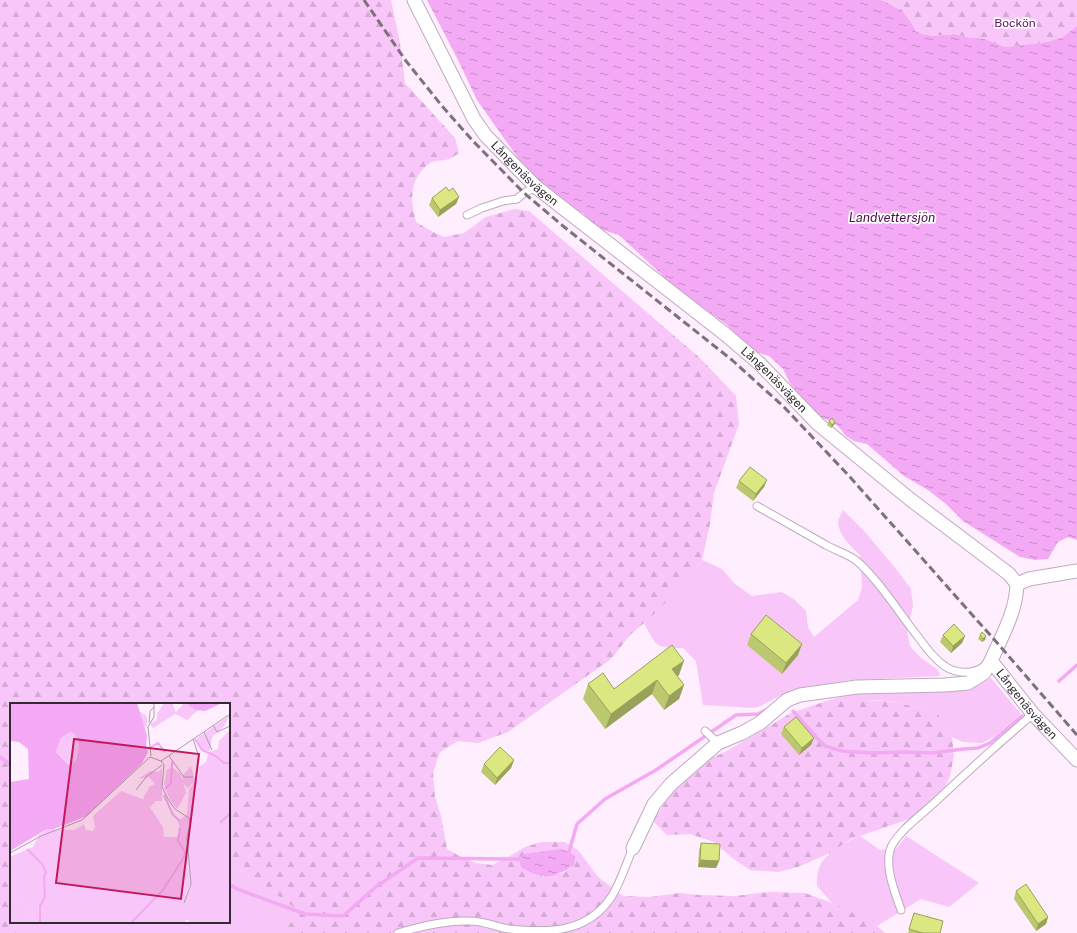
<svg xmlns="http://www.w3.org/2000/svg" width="1077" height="933" font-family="'Public Sans',sans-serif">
  <defs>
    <pattern id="forest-firs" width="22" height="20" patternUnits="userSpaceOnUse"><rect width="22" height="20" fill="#f8c6f8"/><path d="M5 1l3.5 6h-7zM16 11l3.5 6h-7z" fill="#d5aad5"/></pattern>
    <pattern id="water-ripples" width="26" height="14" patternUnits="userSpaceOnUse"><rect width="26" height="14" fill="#f3a9f4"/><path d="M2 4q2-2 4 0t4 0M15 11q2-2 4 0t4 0" fill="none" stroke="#c58ac6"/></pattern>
  </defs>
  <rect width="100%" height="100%" fill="#feeefe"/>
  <path fill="#f8c6f8" d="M843 510 865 532 896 569 911 589 913 606 907 631 910 646 920 657 938 670 940 676 851 680 800 688 779 696 761 706 754 708 703 705 696 661 683 648C655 648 657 647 644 623L660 609 676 590 690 580 702 560 722 569 735 584 752 596 782 592 795 600 806 611 808 627 814 637 858 600 862 588 860 555C851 547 839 535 838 523 838 519 841 514 843 510Z
    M991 678 1021 714 995 736 982 743 963 742 952 737 937 713 896 702 875 700H829L858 693 886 691H954L975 687Z
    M860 836 880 850 896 849 906 836 979 883 949 907 921 899 877 926 832 903 817 886C817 881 817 873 819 868 824 854 847 841 860 836Z
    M229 863 253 877 300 911 284 933H16L15 929 19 922H229Z"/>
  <path fill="url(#forest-firs)" fill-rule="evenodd" d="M0 0H391L400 43 405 83 455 138 459 153C455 156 450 159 445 160 441 161 434 160 430 163 409 179 410 198 416 222L433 232 444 237 464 233 486 217 514 209 529 211 700 358 736 396 739 424 714 493 710 524 702 560 690 580 676 590 660 609 630 635 611 659 508 732 478 743 458 741 440 752 433 773 435 797 441 816 447 849 461 857 476 863 492 865 510 856 525 847 541 842H565L578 850 598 877 623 896 650 897 679 893 700 895 735 896 769 892 805 893 832 903 855 914 877 926 885 933H284L299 911 253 877 229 863V704H11V922H19L15 929 16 933H0ZM561 849 574 865 563 873 542 877 548 852Z
    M881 0H1077V26L1063 37 1047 42 1014 46 1005 47 985 39 965 37 955 34 933 36 922 34 916 32C914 23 906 18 902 10 894 8 889 3 881 0Z
    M850 699 896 702 937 713 952 737 954 756 950 776 944 789 929 805 912 818 851 839 830 853 798 867 778 872 750 870 731 857 714 842 690 834 667 835 653 821 678 783 707 760 727 751 791 713 829 700Z"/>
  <path fill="url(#water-ripples)" d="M427 0H881C889 3 894 8 902 10 906 18 914 23 916 32L922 34 933 36 955 34 965 37 985 39 1005 47 1014 46 1047 42 1063 37 1077 26V540L1068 537 1058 542 1048 559 1035 560 1020 557 963 521 946 504 928 490 904 476 867 444 854 441 846 436 838 426 830 421 819 417 791 385 783 369 769 356 756 352 748 347 726 324 673 287 660 273 619 235 603 230 594 225 583 213 574 210 538 181 523 165 477 100 458 60Z
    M561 849 569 852 575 856 574 865C554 879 542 880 521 867L519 859 525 854Z"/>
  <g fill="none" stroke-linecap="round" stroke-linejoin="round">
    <path stroke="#f3a9f4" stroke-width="3.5" d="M1059 681 1077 665
      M793 711 816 737 825 746 842 751 871 753 904 752 932 753 963 749 978 748 990 743 1022 716
      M0 757 11 765
      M569 852 577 824 605 799 656 770 736 715 758 714 768 709
      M229 884 237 889 305 914 343 916 377 886 418 858 519 859"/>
    <g stroke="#beabbe" stroke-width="9">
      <path id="lane" d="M467 215 482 208 503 201 517 199 524 193 536 187
        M757 506C780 519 803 532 826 545 836 551 849 554 858 562 881 583 899 613 919 638 926 648 935 660 946 667 956 673 972 675 983 667
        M705 731 718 743
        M901 910C895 892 885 869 890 850 895 834 921 815 933 804 966 773 999 743 1033 714
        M398 933C421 926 446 920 470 921 484 921 496 927 509 929 550 933 588 933 612 896 621 881 626 864 633 848"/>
    </g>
    <g stroke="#beabbe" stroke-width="15">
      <g id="street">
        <path id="s1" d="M414 0 474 119 486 136 536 187 725 334 760 364 818 424 911 500 1009 574 1017 584C1016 613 1002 635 991 661L1033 714 1077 760"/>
        <path d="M1017 584 1029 579 1077 571"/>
        <path d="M633 848 654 804 671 784 718 743 742 733 760 723 787 700 800 695 857 687 945 685 968 683 984 673 991 661"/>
      </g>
    </g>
    <use href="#lane" stroke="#fff" stroke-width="7"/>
    <use href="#street" stroke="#fff" stroke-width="13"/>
    <path stroke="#7c717c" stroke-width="3" stroke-dasharray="8 4" stroke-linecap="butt" d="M364 0 406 61 442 106 473 141 524 193 563 226 732 360 784 407 850 477 999 645 1077 735"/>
  </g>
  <path fill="#bcc86f" d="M449 191 459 197 456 204 438 217 429 205 432 198Z
    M829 421 834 425 831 428 827 425Z
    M739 481 764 487 753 501 736 488Z
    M751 634 798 655 782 674 747 645Z
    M943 635 965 636 962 643 951 653 940 642Z
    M980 635 986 636 985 640 982 642 978 639Z
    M679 675 677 676 684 685 679 699 664 710 652 694 605 729 583 699 588 684 614 689Z
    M784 727 814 738 811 745 799 755 781 734Z
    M514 760 511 768 495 785 481 772 484 764Z
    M701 843 719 861 716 868 698 867 699 850Z
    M1016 891 1048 917 1046 924 1036 931 1014 899Z
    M914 913 940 933H908Z"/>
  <path fill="#99a25a" d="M459 197 456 204 438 217 440 210Z
    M835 422 834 425 831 428 832 425Z
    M767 480 764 487 753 501 756 494Z
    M965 636 962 643 951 653 953 646Z
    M986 636 985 640 982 642 983 639Z
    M802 644 798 655 782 674 786 663Z
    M684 661 679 675 667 684 672 669Z
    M657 680 652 694 605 729 611 714Z
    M684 685 679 699 664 710 669 696Z
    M814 738 811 745 799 755 802 748Z
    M514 760 511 768 495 785 497 778Z
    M700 860 719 861 716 868 698 867Z
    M1048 917 1046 924 1036 931 1038 924Z"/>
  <path fill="#dbe881" stroke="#99a25a" d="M446 187 449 191 453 188 459 197 440 210 432 198Z
    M832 418 835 422 832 425 829 421Z
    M750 467 767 480 756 494 739 481Z
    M766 615 802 644 786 663 751 634Z
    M954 624 965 636 953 646 943 635Z
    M982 632 986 636 983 639 980 635Z
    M672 645 684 661 672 669 684 685 669 696 657 680 611 714 588 684 603 673 614 689Z
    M796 717 814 738 802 748 784 727Z
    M500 747 514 760 497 778 484 764Z
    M701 843 720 844 719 861 700 860Z
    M1026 884 1048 917 1038 924 1016 891Z
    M914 913 943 921 940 933H923L909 929Z"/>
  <g text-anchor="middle" stroke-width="3.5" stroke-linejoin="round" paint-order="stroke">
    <g font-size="12" fill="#650d69" stroke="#fff">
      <text x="1015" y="27">Bockön</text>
    </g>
    <g font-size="12" fill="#312a31" stroke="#fff">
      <text dy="4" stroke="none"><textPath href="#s1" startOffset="208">Långenäsvägen</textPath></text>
      <text dy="4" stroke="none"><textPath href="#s1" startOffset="532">Långenäsvägen</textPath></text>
      <text dy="4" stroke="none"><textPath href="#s1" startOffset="988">Långenäsvägen</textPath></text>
    </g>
    <g font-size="13" font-style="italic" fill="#4e0d51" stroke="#fff">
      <text x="892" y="222">Landvettersjön</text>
    </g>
  </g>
  <g transform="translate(10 703)">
    <rect width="220" height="220" fill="#feeefe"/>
    <path d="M154 0H160L157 7 159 15 143 25 140 21 147 17V11ZM220 12 214 23 202 34 200 48 192 47 186 36ZM181 63 185 78 178 85 172 79 173 72ZM152 65V98H146L140 104 133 95 140 83 145 81 139 74 128 76 140 68 148 69ZM173 155 178 159 180 181 175 193 171 194 158 178 160 172ZM0 178 27 220H22L0 186Z" fill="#f8c6f8"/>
    <path d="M159 0H162L166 9 174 0 188 7 177 17 165 11 159 15 156 4ZM129 8 137 13V22L134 25ZM220 27V220H181L176 216 175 220H27L0 178V154L23 144 29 132 37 126 64 127 74 121 76 127 83 128 85 124 83 113 111 88 135 97 153 124 154 134H167L170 128 168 118 177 111 179 87 188 73 189 64 196 59 199 49 208 46 209 38ZM173 155 178 159 179 166 180 186 175 193 171 194 158 178 160 172ZM60 29 65 31 69 43 65 58 60 62 46 49 51 35ZM163 65 171 71 176 90 167 106 159 95 154 81 157 66ZM0 186 9 200 22 220H0Z" fill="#f8c6f8" fill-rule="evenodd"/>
    <path d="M0 0H127L137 33 136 46 138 49 132 60 77 113 44 126H37L0 148V79L19 76 18 46 9 39 0 38ZM60 29 65 31 69 43 66 57 59 62 46 49 51 35ZM175 0H212L195 8 186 7Z" fill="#f3a9f4" fill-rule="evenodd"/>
    <path fill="none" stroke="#f3a9f4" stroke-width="2" d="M185 36 192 47 206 53 214 60H220M141 44 148 40 155 49M155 86 161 80 162 59M154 92 163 112 170 118M210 120 220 110M17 146 33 162 36 170 34 173 35 194 30 203V220M121 220 153 187 174 154 175 149 168 138 170 125"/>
    <path fill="none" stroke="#aca0ac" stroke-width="1" d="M139 20 140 8 144 4M203 22 207 29 220 23M194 29 202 47M183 36 188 51M141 53 138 24 144 14V0M159 53 174 74H183M151 58 154 62 152 84 158 96 165 106 179 115 180 120 177 135 181 181 174 200M126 87 136 74 152 62M0 150 31 133 72 117 140 54 151 58 220 11"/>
    <path fill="#c2185b" fill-opacity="0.15" stroke="#c2185b" stroke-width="2" d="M64 36 189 51 171 196 46 180Z"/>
    <rect width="220" height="220" fill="none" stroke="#312a31" stroke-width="2"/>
  </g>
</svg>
